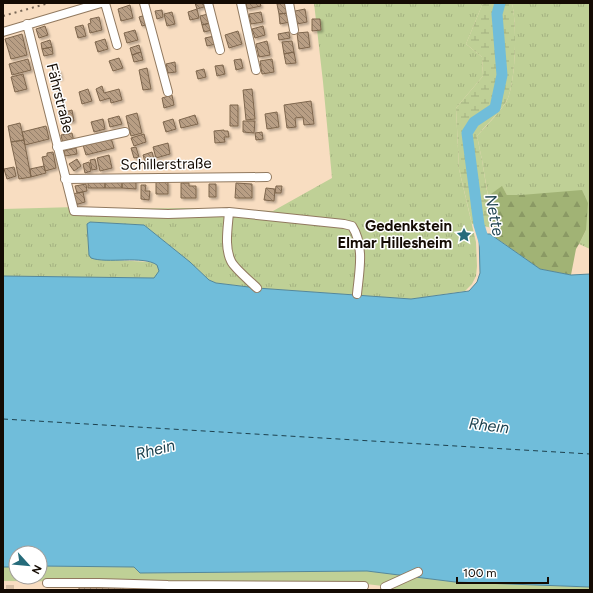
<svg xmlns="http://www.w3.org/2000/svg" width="593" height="593" font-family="Figtree,sans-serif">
  <defs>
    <pattern id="grass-tufts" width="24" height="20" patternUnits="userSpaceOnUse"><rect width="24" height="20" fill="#bfd096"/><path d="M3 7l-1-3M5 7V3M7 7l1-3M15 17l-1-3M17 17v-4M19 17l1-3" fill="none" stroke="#a3b180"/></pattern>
    <pattern id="forest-firs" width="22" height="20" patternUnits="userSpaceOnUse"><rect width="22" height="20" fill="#a1b375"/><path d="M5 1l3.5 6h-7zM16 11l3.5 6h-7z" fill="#8a9964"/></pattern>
    <pattern id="wetland-marsh" width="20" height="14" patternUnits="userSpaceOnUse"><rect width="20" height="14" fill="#bfd096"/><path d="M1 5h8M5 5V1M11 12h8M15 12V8" fill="none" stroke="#a3b180"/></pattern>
    <pattern id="building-back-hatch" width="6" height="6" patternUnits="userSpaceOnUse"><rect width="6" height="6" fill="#b89e84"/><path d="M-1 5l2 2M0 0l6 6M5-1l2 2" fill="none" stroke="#947f6a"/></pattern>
    <filter id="shadow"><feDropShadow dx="2" dy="2" stdDeviation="1" flood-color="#0004"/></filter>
  </defs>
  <rect width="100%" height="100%" fill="#f8ddc1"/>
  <path fill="url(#grass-tufts)" d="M314 3H483L466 44 482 57 483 76 456 108 459 169 476 242 477 266 476 276 472 284 465 291 411 299 257 288 216 283 209 280 190 262 144 225 90 222 87 224 89 255 95 259 150 262C161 265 162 270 154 278L3 276V209L76 207 87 209 185 208 273 211 332 178 323 82Z
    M512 3H590V249L579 244 586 230 521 195H507L502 187 488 196 482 160 477 136C484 128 505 107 508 98 516 77 517 24 512 3Z"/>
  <path fill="url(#forest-firs)" d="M502 186 507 195H521L582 190 588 203 586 230 579 244 576 249 571 275 540 269 496 238 493 228 488 196Z"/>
  <path fill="url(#wetland-marsh)" d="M483 3H512C517 24 516 77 508 98 505 107 484 127 477 136L482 160 493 228 472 224 459 169 456 108 483 76 482 57 466 44Z"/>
  <path fill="#bfd096" d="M40 566 134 567 140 573 367 571 455 582 590 587V590H383V586L366 584 3 581V567H16V577H40Z"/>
  <path fill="#70bdda" stroke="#54889a" d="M90 222 144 225 190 262 209 280 216 283 257 288 411 299 469 291 477 282 480 273 479 234H490L540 269 571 275 590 274V587L455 582 367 571 140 573 134 567 40 566V553H16V567H3V276L154 278 159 271 157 265C143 255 107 264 91 258L89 255 87 224Z"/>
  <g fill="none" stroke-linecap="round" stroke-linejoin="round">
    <path stroke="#70bdda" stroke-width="11" d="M486 248 479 225 467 133 474 122 495 108 502 75 497 14 500 3"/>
    <path stroke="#1e424f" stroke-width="1" stroke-dasharray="5 4" stroke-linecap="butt" d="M3 419 590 454"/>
  </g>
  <path fill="url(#building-back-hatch)" stroke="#7e664d" filter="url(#shadow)" d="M195 3H206L207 6 197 9Z
    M246 3H260L261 6 247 9Z
    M286 3 288 13 279 14 277 4Z
    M130 5 133 18 121 21 118 9Z
    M197 9 199 18 190 20 188 12Z
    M305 9 307 22 297 24 295 11Z
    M162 10 163 17 157 19 155 11Z
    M172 12 175 24 167 26 164 14Z
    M261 12 263 22 251 24 249 14Z
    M288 13 290 22 280 24 279 14Z
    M208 14 210 23 202 25 200 16Z
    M146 15 149 24 142 26 139 17Z
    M99 17 102 30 90 33 88 24 91 23 90 19Z
    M312 19H320L321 30 312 31Z
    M210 23 212 30 204 32 202 25Z
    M83 25 86 36 78 38 75 27Z
    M45 26 48 35 39 38 36 29Z
    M263 26 265 35 255 38 252 29Z
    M135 30 138 40 127 43 124 33Z
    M238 31 242 44 229 48 225 35Z
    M289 32 290 38 279 40 278 34Z
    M308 32 310 47 299 49 297 33Z
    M22 34 27 55 11 59 5 39Z
    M214 36 216 44 207 46 205 38Z
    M105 39 108 49 98 52 95 42Z
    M50 40 52 47 42 49 41 43Z
    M267 41 270 55 259 57 256 44Z
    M292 41 294 52 284 54 282 42Z
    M139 45 141 52 132 55 130 48Z
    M52 47 53 54 44 56 42 49Z
    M141 52 143 60 134 62 132 55Z
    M294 52 296 63 286 64 284 54Z
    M119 58 123 68 113 71 109 61Z
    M28 59 31 70 12 75 9 64Z
    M241 59 243 68 236 70 234 60Z
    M272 59 274 72 262 74 260 61Z
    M175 62 176 72 168 73 166 64Z
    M223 65 225 74 217 76 215 66Z
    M147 68 151 89 143 90 139 70Z
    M204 69 206 77 198 79 196 71Z
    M59 70 61 78 51 80 49 73Z
    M23 74 27 89 15 92 11 77Z
    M102 86 104 93 119 89 122 100 111 103 110 98 100 101 96 89Z
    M88 89 92 101 82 104 79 92Z
    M252 89 255 119 246 120 243 90Z
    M172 95 174 105 164 108 162 98Z
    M311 101 314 124 304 125 303 117 295 118 296 127 287 128 284 105Z
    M230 105H238V126H230Z
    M72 110 74 121 63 123 61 113Z
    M277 112 279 127 267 129 265 114Z
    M137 113 142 133 131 136 126 116Z
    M195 115 198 124 181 128 179 120Z
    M119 116 122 124 110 127 108 119Z
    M103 119 105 129 94 132 91 122Z
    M173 119 176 129 166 132 163 122Z
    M243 121H255L254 133 243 132Z
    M20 123 24 140 11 142 8 126Z
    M46 126 49 139 25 145 22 132Z
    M224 130V131H228L229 137H224L225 142 215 143 214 131Z
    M262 132 263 139 256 140 255 133Z
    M72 133 74 142 63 144 61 135Z
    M144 134 146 142 134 146 131 138Z
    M111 138 114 148 86 155 83 145Z
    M24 140 31 177 19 179 11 142Z
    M168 143 170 154 156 158 153 147Z
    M136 147 139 157 134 158 131 148Z
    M76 148 77 154 65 156 64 151Z
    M53 152 56 168 45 171 42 157 47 156V153Z
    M152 152 154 159 145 162 143 155Z
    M109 155 112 168 100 171 97 158Z
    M77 159 81 166 74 171 69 164Z
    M95 159 97 169 92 170 90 160Z
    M89 162 91 171 85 173 83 164Z
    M44 166 46 173 31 177 30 169Z
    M14 167 16 176 7 179 4 169Z
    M88 180H105V188H88Z
    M105 180H122V188H105Z
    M122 180H136V189L122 188Z
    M156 182H168V194H156Z
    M181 183H189V186H196V198H181Z
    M236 183 252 184V198H235Z
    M86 184 87 191 77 193 75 186Z
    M209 184H216V197H209Z
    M141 185H146L145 191H150L149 200 141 199Z
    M276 186H282L281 193H275Z
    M266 188 275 189 274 201 264 200Z
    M83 192 85 202 75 205 72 194Z
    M79 585H123V590H79Z"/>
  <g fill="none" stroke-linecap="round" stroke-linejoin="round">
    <path stroke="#d6bea4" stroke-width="8" stroke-dasharray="8 4" stroke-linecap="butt" d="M10 585V590"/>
    <g stroke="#91795f" stroke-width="10">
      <path id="minor" d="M105 3 117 45
        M144 3 168 92
        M208 3 220 50
        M241 3 256 70
        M289 3 294 30
        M27 24 74 211 168 214 229 212 344 224 352 226C365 246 359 273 357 294
        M3 32 101 3
        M57 147 125 132
        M65 179 267 177
        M229 212C228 227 224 247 231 261 234 268 251 282 257 288
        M47 583H99L168 585 364 586
        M385 587 418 572"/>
    </g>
    <use href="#minor" stroke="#fff" stroke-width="8"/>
    <path stroke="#765" stroke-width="2" stroke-dasharray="2 4" stroke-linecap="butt" d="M3 16 49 3"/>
  </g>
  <defs>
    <g id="sight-bare" transform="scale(1.2)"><path d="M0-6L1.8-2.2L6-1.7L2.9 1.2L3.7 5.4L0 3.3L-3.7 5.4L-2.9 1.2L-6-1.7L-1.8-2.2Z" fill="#256b7a" stroke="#fff" stroke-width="2.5" paint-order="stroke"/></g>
  </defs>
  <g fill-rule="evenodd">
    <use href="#sight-bare" x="464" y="235"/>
  </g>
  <g text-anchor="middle" stroke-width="3" stroke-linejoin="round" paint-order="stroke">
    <g font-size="15" fill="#140b03" stroke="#fff">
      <text transform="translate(60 98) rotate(76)" y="5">Fährstraße</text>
      <text transform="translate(166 164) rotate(-1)" y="5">Schillerstraße</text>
    </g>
    <g font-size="15" font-weight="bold" fill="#140b03" stroke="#fff" text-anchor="end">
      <text x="452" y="231">Gedenkstein<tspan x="452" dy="17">Elmar Hillesheim</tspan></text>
    </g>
    <g font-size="16" font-style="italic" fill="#1e424f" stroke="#fff">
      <text transform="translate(495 215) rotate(79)" y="6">Nette</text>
      <text transform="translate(489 425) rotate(7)" y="6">Rhein</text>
      <text transform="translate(155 449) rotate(-14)" y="6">Rhein</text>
    </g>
  </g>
  <rect width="593" height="593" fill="none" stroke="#140b03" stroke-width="8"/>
  <g transform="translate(28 565) rotate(117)"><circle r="19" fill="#ffffff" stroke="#a19d9a"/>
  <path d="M0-3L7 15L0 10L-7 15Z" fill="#256b7a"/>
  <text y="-6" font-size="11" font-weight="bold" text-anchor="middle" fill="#140b03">N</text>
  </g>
  <path d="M457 577v6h91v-6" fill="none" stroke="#140b03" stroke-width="2"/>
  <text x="463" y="577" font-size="12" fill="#140b03" stroke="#ffffff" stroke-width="3" paint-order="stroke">100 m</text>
</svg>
